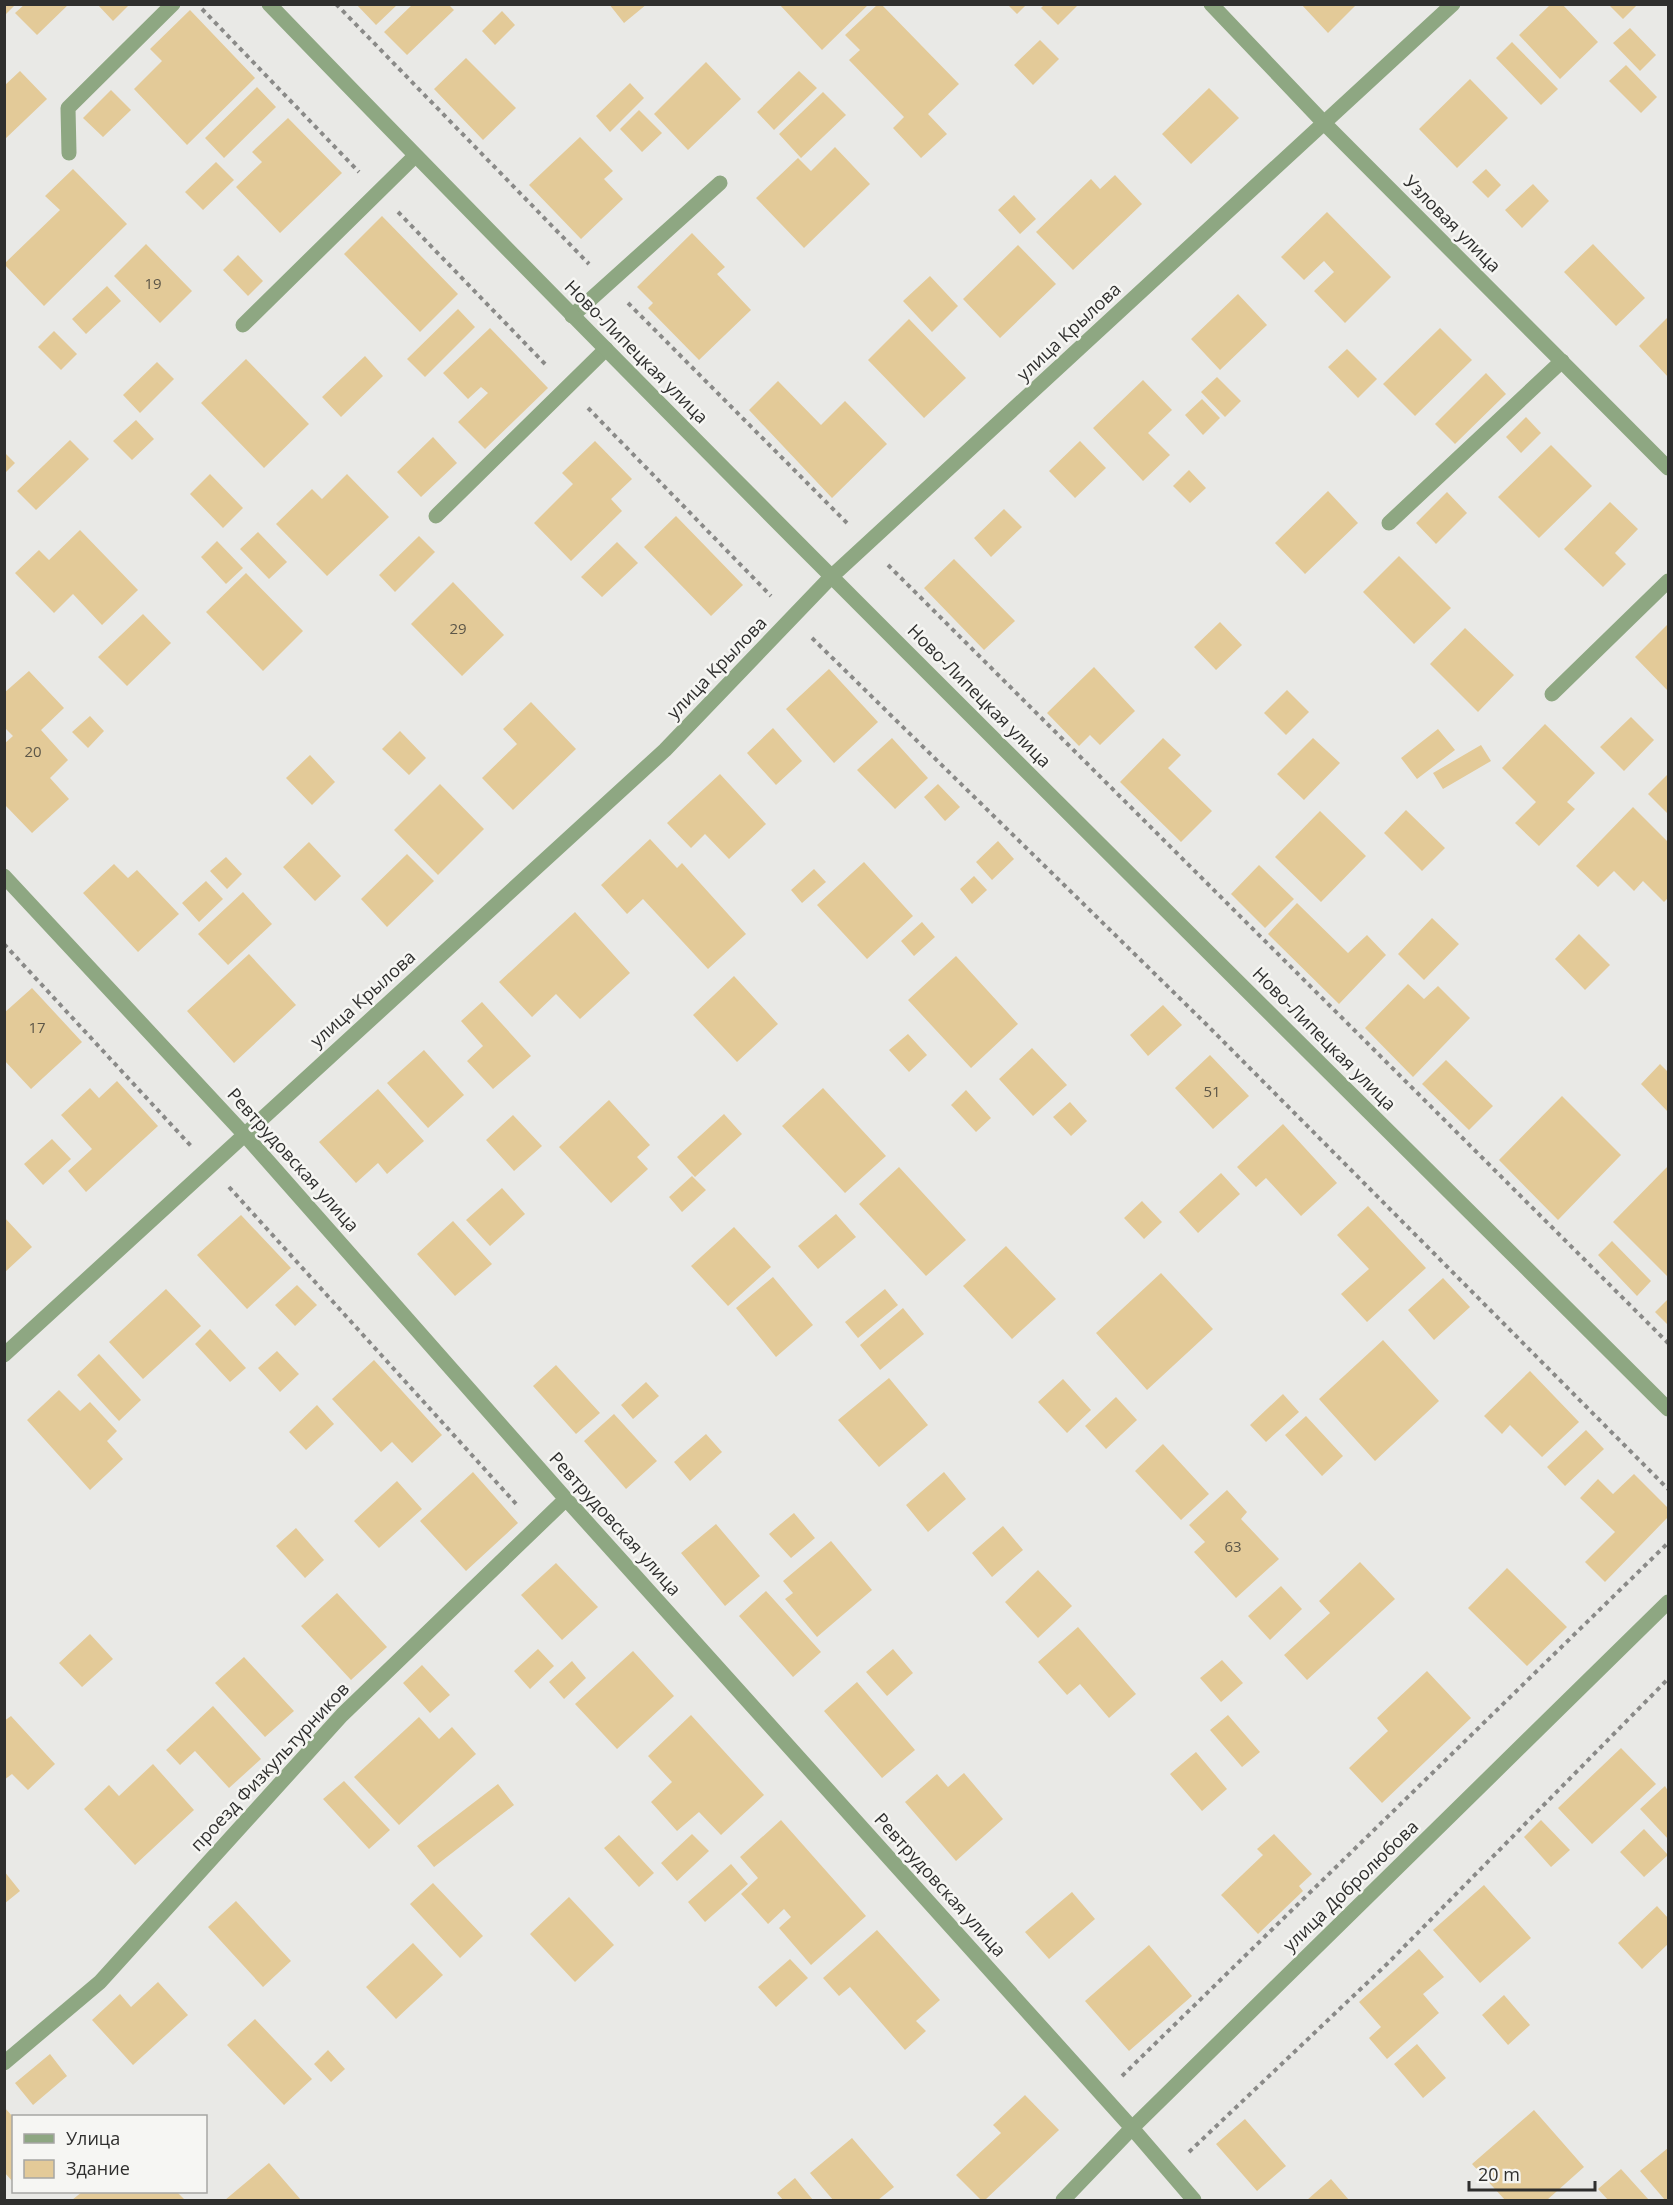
<svg xmlns="http://www.w3.org/2000/svg" width="1673" height="2205" font-family="'Open Sans',sans-serif">
  <rect width="100%" height="100%" fill="#e9e9e6"/>
  <path fill="#e3ca98" d="M4 4H16L4 16Z
    M25 4H69L37 35 15 13Z
    M97 4H130L113 21Z
    M356 4H398L376 25Z
    M413 4H448L454 10 407 55 384 32Z
    M609 4H647L624 23Z
    M779 4H869L822 50Z
    M1007 4H1027L1017 14Z
    M1045 4H1079L1058 25 1041 8Z
    M1301 4H1357L1328 33Z
    M1551 4H1562L1598 42 1560 79 1519 35Z
    M1608 4H1638L1623 19Z
    M877 5H882L959 84 928 114 947 134 921 158 893 128 904 117 849 60 860 50 845 35Z
    M190 10 255 78 187 145 134 89 162 61 150 49Z
    M502 11 515 25 495 45 482 31Z
    M1630 28 1656 55 1640 71 1613 43Z
    M1040 40 1059 59 1033 85 1014 65Z
    M1512 42 1558 89 1541 105 1496 58Z
    M466 58 516 108 483 140 434 89Z
    M706 62 741 99 688 150 654 114Z
    M1626 65 1657 97 1641 113 1609 81Z
    M20 71 47 99 4 140V86Z
    M799 71 817 88 774 130 757 112Z
    M1470 79 1508 118 1457 168 1419 129Z
    M630 83 644 98 610 132 596 116Z
    M257 87 276 107 224 158 205 138Z
    M1209 88 1239 118 1191 164 1162 134Z
    M111 90 131 110 103 137 83 118Z
    M823 92 846 115 801 158 779 134Z
    M639 110 662 133 642 152 620 129Z
    M288 118 342 173 280 233 236 187 262 162 252 152Z
    M580 137 613 171 604 179 623 199 581 239 529 185Z
    M835 147 870 184 804 248 756 198 798 158 811 171Z
    M216 162 234 180 203 210 185 192Z
    M73 169 127 224 44 306 4 264 60 210 45 196Z
    M1486 169 1501 185 1488 198 1472 182Z
    M1115 175 1142 204 1073 270 1036 232 1091 179 1100 189Z
    M1533 184 1549 201 1522 228 1505 210Z
    M1014 195 1036 219 1020 234 998 210Z
    M1327 212 1391 277 1345 323 1314 291 1334 272 1324 261 1304 280 1281 257Z
    M382 216 458 294 420 332 344 254Z
    M692 233 725 267 717 274 751 310 699 360 648 308 653 303 637 287Z
    M146 244 192 291 160 323 114 276Z
    M1593 244 1645 298 1616 326 1564 272Z
    M1018 245 1056 284 1000 338 963 299Z
    M238 255 263 281 248 296 223 270Z
    M930 276 958 306 932 332 903 301Z
    M107 286 121 301 86 334 72 319Z
    M1238 294 1267 325 1220 370 1191 339Z
    M458 309 475 327 425 377 407 359Z
    M1668 317V377L1639 346Z
    M909 319 966 378 924 418 868 360Z
    M490 328 548 388 485 449 458 422 488 393 481 387 468 399 443 373Z
    M1440 328 1472 360 1415 416 1383 384Z
    M54 331 77 354 61 370 38 347Z
    M1347 349 1377 379 1358 398 1328 367Z
    M365 356 383 376 341 417 322 397Z
    M246 359 309 424 264 468 201 403Z
    M157 362 174 379 140 413 123 395Z
    M1486 373 1506 394 1455 444 1435 424Z
    M1217 377 1241 401 1225 417 1201 392Z
    M1143 380 1172 410 1148 433 1170 455 1143 481 1093 428Z
    M778 381 821 425 845 401 887 444 832 498 749 410Z
    M1202 399 1220 418 1203 435 1185 415Z
    M1526 417 1541 433 1521 453 1506 437Z
    M136 420 154 439 132 460 113 441Z
    M433 437 457 463 421 497 397 472Z
    M70 440 89 459 36 510 17 491Z
    M595 441 632 479 611 499 622 511 571 561 534 523 573 484 562 473Z
    M1080 441 1106 468 1075 498 1049 471Z
    M1551 445 1592 486 1539 538 1498 497Z
    M4 452 15 463 4 474Z
    M1189 470 1206 488 1190 503 1173 486Z
    M210 474 243 508 223 528 190 494Z
    M347 474 389 517 327 576 276 524 312 489 322 499Z
    M1328 491 1358 523 1305 574 1275 543Z
    M1447 492 1467 513 1436 544 1416 523Z
    M1610 502 1638 529 1615 553 1626 564 1603 587 1564 549Z
    M1004 509 1022 527 991 557 974 538Z
    M676 516 743 585 711 616 644 547Z
    M80 530 138 590 102 625 73 594 54 613 15 573 39 550 49 560Z
    M258 532 287 562 269 579 240 549Z
    M419 536 435 552 395 592 379 575Z
    M217 541 243 568 226 584 201 557Z
    M617 542 638 563 602 597 581 577Z
    M1399 556 1451 608 1414 644 1363 592Z
    M954 559 1015 621 984 650 924 588Z
    M246 573 303 631 263 671 206 612Z
    M453 582 504 635 462 676 411 624Z
    M143 614 171 643 127 686 98 657Z
    M1220 622 1242 645 1216 670 1194 647Z
    M1668 624V691L1635 657Z
    M1465 628 1514 675 1478 712 1430 664Z
    M1094 667 1135 711 1100 745 1090 735 1079 746 1047 713Z
    M829 669 878 722 834 763 786 709Z
    M29 671 64 708 41 730 68 760 50 778 69 799 32 833 4 804V744L13 736 4 727V693Z
    M1287 690 1309 712 1286 735 1264 713Z
    M531 702 576 749 513 810 482 778 517 744 503 729Z
    M90 716 104 731 88 748 72 732Z
    M1631 717 1654 740 1624 771 1600 747Z
    M1545 724 1595 773 1567 802 1575 809 1539 846 1515 823 1536 802 1502 768Z
    M773 728 802 761 776 785 747 753Z
    M1438 729 1455 750 1417 779 1401 758Z
    M400 731 426 758 409 775 382 749Z
    M892 738 928 778 895 809 857 770Z
    M1163 738 1181 755 1168 768 1212 811 1181 842 1120 782Z
    M1313 738 1340 763 1304 800 1277 774Z
    M1481 745 1491 761 1443 789 1433 773Z
    M310 755 335 782 312 805 286 778Z
    M720 774 766 824 729 859 705 834 691 848 667 823Z
    M1668 774V814L1648 794Z
    M440 784 484 829 438 875 394 830Z
    M938 784 960 807 945 821 924 797Z
    M1633 807 1668 842V898L1664 902 1643 881 1634 891 1614 871 1598 887 1576 866Z
    M1406 810 1445 848 1422 871 1384 833Z
    M1320 811 1366 856 1321 902 1275 857Z
    M650 839 677 868 682 863 746 934 708 969 643 899 627 914 601 885Z
    M998 841 1014 859 992 880 976 862Z
    M309 842 341 876 315 901 283 867Z
    M407 854 434 881 387 927 361 899Z
    M226 857 242 874 227 889 210 871Z
    M864 862 913 916 867 959 817 905Z
    M114 864 128 878 137 870 179 914 138 952 83 893Z
    M1259 865 1294 899 1265 928 1231 894Z
    M814 869 826 882 802 903 791 890Z
    M974 876 987 890 972 904 960 889Z
    M206 881 223 899 199 922 182 903Z
    M243 892 272 924 228 965 198 934Z
    M1297 903 1348 953 1367 935 1386 955 1339 1004 1268 934Z
    M575 912 630 973 580 1019 556 994 532 1017 499 982Z
    M1432 918 1459 944 1424 980 1398 954Z
    M922 922 935 937 914 956 901 941Z
    M1579 934 1610 965 1585 990 1555 959Z
    M249 954 296 1005 234 1063 187 1011Z
    M956 956 1018 1024 971 1068 908 1000Z
    M734 976 778 1024 737 1062 693 1015Z
    M1408 984 1424 999 1438 986 1470 1018 1413 1077 1365 1028Z
    M32 988 82 1042 31 1089 4 1060V1013Z
    M482 1002 531 1056 493 1089 467 1061 483 1046 461 1021Z
    M1163 1005 1182 1025 1148 1056 1130 1035Z
    M908 1034 927 1055 909 1072 889 1050Z
    M1032 1048 1067 1085 1033 1116 999 1079Z
    M424 1050 464 1095 428 1128 387 1083Z
    M1210 1055 1249 1096 1213 1129 1175 1088Z
    M1446 1060 1493 1106 1469 1130 1422 1084Z
    M1660 1064 1668 1072V1112L1641 1084Z
    M117 1081 158 1126 86 1192 68 1171 92 1149 61 1115 90 1088 99 1098Z
    M823 1088 886 1156 845 1193 782 1126Z
    M378 1089 424 1141 387 1174 378 1163 356 1183 319 1142Z
    M966 1090 991 1118 976 1132 951 1105Z
    M1562 1096 1621 1155 1558 1220 1499 1160Z
    M609 1100 650 1145 637 1157 648 1169 611 1203 559 1147Z
    M1070 1102 1087 1121 1071 1136 1053 1117Z
    M724 1114 742 1134 695 1177 677 1157Z
    M513 1115 542 1146 514 1171 486 1140Z
    M1283 1124 1337 1183 1301 1216 1266 1178 1256 1187 1237 1167Z
    M52 1139 71 1159 43 1185 24 1164Z
    M1668 1166V1277L1613 1222Z
    M899 1167 966 1240 926 1276 859 1204Z
    M1221 1173 1240 1194 1198 1233 1179 1212Z
    M692 1176 706 1190 682 1212 669 1197Z
    M502 1188 525 1214 490 1246 466 1220Z
    M1142 1201 1162 1222 1144 1239 1124 1218Z
    M1368 1206 1426 1268 1367 1322 1341 1294 1369 1269 1337 1235Z
    M836 1214 856 1237 818 1269 798 1246Z
    M241 1215 291 1268 247 1309 197 1255Z
    M4 1217 32 1247 4 1273Z
    M453 1221 492 1264 455 1296 417 1254Z
    M734 1227 771 1267 728 1306 691 1266Z
    M1612 1241 1651 1281 1637 1296 1598 1255Z
    M1006 1246 1056 1299 1012 1339 963 1286Z
    M1161 1273 1213 1329 1147 1390 1096 1333Z
    M773 1277 813 1325 776 1357 736 1308Z
    M1443 1278 1470 1307 1434 1340 1408 1310Z
    M297 1285 317 1305 295 1326 275 1305Z
    M166 1289 201 1326 143 1379 109 1342Z
    M885 1289 898 1305 858 1338 845 1322Z
    M1668 1299V1325L1655 1312Z
    M903 1308 924 1334 880 1370 860 1345Z
    M210 1329 246 1368 230 1382 195 1344Z
    M1383 1340 1439 1401 1375 1461 1319 1399Z
    M277 1351 299 1374 280 1392 258 1368Z
    M99 1354 141 1400 119 1421 77 1375Z
    M374 1360 442 1435 412 1463 392 1442 381 1452 332 1399Z
    M556 1365 600 1413 576 1434 533 1386Z
    M1530 1371 1579 1422 1542 1457 1510 1425 1502 1434 1484 1416Z
    M889 1378 928 1425 879 1467 838 1420Z
    M1063 1379 1091 1410 1067 1433 1038 1402Z
    M646 1382 659 1396 633 1419 621 1405Z
    M59 1390 80 1411 90 1402 117 1431 107 1441 123 1459 90 1490 27 1420Z
    M1283 1394 1299 1412 1266 1442 1250 1425Z
    M1116 1397 1137 1420 1106 1449 1085 1426Z
    M317 1405 334 1424 306 1450 289 1432Z
    M614 1414 657 1461 626 1489 584 1441Z
    M1306 1416 1343 1456 1322 1476 1285 1435Z
    M1586 1430 1604 1449 1565 1486 1547 1467Z
    M706 1434 722 1452 690 1481 674 1462Z
    M1163 1444 1209 1494 1181 1520 1135 1471Z
    M473 1472 518 1523 466 1571 420 1521Z
    M944 1472 966 1499 928 1532 906 1505Z
    M1634 1474 1668 1508V1517L1605 1582 1585 1562 1615 1532 1580 1498 1598 1479 1613 1494Z
    M397 1481 422 1509 379 1548 354 1521Z
    M1227 1490 1247 1512 1241 1519 1279 1559 1236 1598 1194 1552 1205 1542 1189 1525Z
    M794 1513 815 1538 791 1558 769 1534Z
    M716 1524 760 1576 725 1606 681 1553Z
    M1003 1526 1023 1550 992 1577 972 1553Z
    M296 1528 324 1560 305 1578 276 1546Z
    M831 1541 872 1590 817 1637 785 1599 793 1593 783 1581Z
    M1360 1562 1395 1599 1307 1680 1284 1655 1330 1613 1319 1601Z
    M556 1563 598 1607 562 1640 521 1595Z
    M1507 1568 1567 1627 1527 1666 1468 1608Z
    M1038 1570 1072 1606 1038 1638 1005 1602Z
    M1281 1586 1302 1609 1270 1640 1248 1616Z
    M766 1591 821 1652 793 1677 739 1616Z
    M337 1593 387 1647 351 1680 301 1626Z
    M1078 1627 1136 1694 1109 1718 1080 1684 1067 1695 1038 1662Z
    M90 1634 113 1659 82 1687 59 1663Z
    M538 1649 554 1666 530 1689 514 1671Z
    M893 1649 913 1673 887 1696 866 1672Z
    M633 1651 674 1696 617 1749 575 1704Z
    M244 1657 294 1711 265 1737 215 1683Z
    M1222 1660 1243 1683 1221 1702 1200 1678Z
    M572 1661 586 1678 564 1699 549 1682Z
    M422 1665 450 1695 430 1713 403 1683Z
    M1427 1671 1471 1718 1382 1803 1349 1768 1388 1731 1377 1718Z
    M857 1682 915 1750 882 1778 824 1711Z
    M213 1706 261 1759 229 1788 195 1751 180 1765 166 1750Z
    M691 1715 764 1795 721 1835 699 1812 677 1831 651 1802 672 1782 648 1756Z
    M1228 1715 1260 1752 1242 1767 1210 1730Z
    M11 1716 55 1764 28 1790 12 1774 4 1780V1721Z
    M419 1717 439 1739 452 1727 476 1754 399 1825 354 1777Z
    M1621 1748 1656 1784 1592 1844 1558 1808Z
    M1196 1752 1227 1789 1202 1811 1170 1774Z
    M153 1764 194 1810 135 1865 84 1809 109 1785 119 1796Z
    M964 1773 1003 1819 956 1861 905 1802 937 1774 948 1787Z
    M344 1781 390 1830 369 1849 323 1799Z
    M498 1784 514 1805 434 1867 417 1846Z
    M1665 1786 1668 1791V1839L1640 1809Z
    M781 1820 866 1916 811 1965 779 1928 791 1917 784 1909 768 1924 741 1894 758 1878 740 1857Z
    M1541 1820 1570 1850 1551 1867 1524 1837Z
    M1644 1829 1668 1855 1644 1877 1620 1852Z
    M692 1834 709 1851 677 1881 661 1863Z
    M1274 1834 1312 1874 1299 1886 1303 1891 1258 1934 1221 1895 1263 1855 1257 1849Z
    M619 1835 654 1873 639 1887 604 1848Z
    M731 1864 748 1884 705 1922 688 1902Z
    M4 1871 20 1891 4 1904Z
    M433 1883 483 1936 460 1958 410 1904Z
    M1484 1885 1531 1938 1480 1983 1433 1930Z
    M1072 1892 1095 1919 1049 1959 1025 1932Z
    M569 1897 614 1945 575 1982 530 1934Z
    M236 1901 291 1961 263 1987 208 1927Z
    M1657 1906 1668 1918V1944L1642 1969 1618 1943Z
    M877 1930 940 2000 916 2021 926 2031 905 2050 850 1987 839 1996 823 1978Z
    M413 1943 443 1975 396 2019 366 1987Z
    M1149 1945 1192 1996 1129 2051 1085 2001Z
    M1419 1949 1444 1977 1423 1994 1439 2013 1387 2059 1369 2038 1381 2027 1359 2002Z
    M790 1959 808 1978 776 2007 758 1987Z
    M158 1982 188 2015 133 2065 92 2020 120 1994 131 2007Z
    M1504 1995 1530 2025 1508 2045 1482 2015Z
    M255 2019 312 2079 284 2105 227 2045Z
    M1417 2044 1446 2078 1423 2098 1394 2064Z
    M328 2050 345 2069 331 2082 314 2064Z
    M50 2054 67 2076 33 2105 15 2083Z
    M1025 2095 1059 2130 985 2200H981L956 2175 1001 2133 993 2125Z
    M4 2107 14 2118V2183L4 2172Z
    M1534 2110 1584 2167 1547 2200H1505L1472 2164Z
    M1245 2119 1286 2166 1257 2191 1216 2144Z
    M852 2138 894 2187 878 2200H833L810 2173Z
    M1668 2148V2200H1665L1640 2171Z
    M269 2163 301 2200H225Z
    M1621 2169 1649 2200H1608L1598 2189Z
    M795 2178 813 2200H783L777 2193Z
    M1331 2179 1349 2200H1307Z
    M82 2192H177L185 2200H72Z"/>
  <g fill="none" stroke-linecap="round" stroke-linejoin="round">
    <path stroke="#8a8a88" stroke-width="4" stroke-dasharray="4.5 4.5" stroke-linecap="butt" d="M336 4 589 264
      M202 9 359 172
      M398 212 547 366
      M628 303 847 523
      M588 408 771 596
      M888 565 1668 1343
      M812 638 1206 1024 1668 1489
      M4 944 191 1146
      M229 1187 518 1506
      M1122 2076 1668 1543
      M1189 2152 1387 1964 1668 1679"/>
    <path stroke="#8ea782" stroke-width="15" d="M69 153 68 108 173 4
      M572 316 720 183
      M243 325 415 156
      M436 516 606 349
      M1389 523 1562 361
      M1552 694 1668 581"/>
    <path stroke="#8ea782" stroke-width="15" d="M269 4C728 480 1200 943 1668 1409
      M1211 4 1325 124 1668 468
      M4 876 244 1134 566 1499 1132 2128 1194 2200
      M4 1355 665 750 831 577 1453 4
      M4 2063 100 1982 342 1715 566 1499
      M1063 2200 1132 2128 1668 1602"/>
  </g>
  <g text-anchor="middle" stroke-width="5" stroke-linejoin="round" paint-order="stroke">
    <g font-size="15" fill="#5c5648">
      <text x="153" y="289">19</text>
      <text x="458" y="634">29</text>
      <text x="33" y="757">20</text>
      <text x="37" y="1033">17</text>
      <text x="1212" y="1097">51</text>
      <text x="1233" y="1552">63</text>
    </g>
    <g font-size="18" fill="#2f2f2e" stroke="#f6f6f3">
      <text transform="translate(1452 224) rotate(45)" y="6">Узловая улица</text>
      <text transform="translate(1069 332) rotate(-43)" y="6">улица Крылова</text>
      <text transform="translate(636 352) rotate(45)" y="6">Ново-Липецкая улица</text>
      <text transform="translate(717 668) rotate(-46)" y="6">улица Крылова</text>
      <text transform="translate(979 696) rotate(45)" y="6">Ново-Липецкая улица</text>
      <text transform="translate(363 999) rotate(-42)" y="6">улица Крылова</text>
      <text transform="translate(1324 1039) rotate(45)" y="6">Ново-Липецкая улица</text>
      <text transform="translate(293 1160) rotate(48)" y="6">Ревтрудовская улица</text>
      <text transform="translate(615 1524) rotate(48)" y="6">Ревтрудовская улица</text>
      <text transform="translate(270 1767) rotate(-47)" y="6">проезд Физкультурников</text>
      <text transform="translate(940 1885) rotate(48)" y="6">Ревтрудовская улица</text>
      <text transform="translate(1351 1886) rotate(-44)" y="6">улица Добролюбова</text>
    </g>
  </g>
  <rect width="1673" height="2205" fill="none" stroke="#2f2f2e" stroke-width="12"/>
  <rect x="12" y="2115" width="195" height="78" fill="#f6f6f3" stroke="#a6a6a4" stroke-width="1.5"/>
  <rect x="24" y="2134" width="30" height="9" fill="#8ea782" stroke="#a6a6a4" stroke-width="1.5"/>
  <text x="66" y="2145" font-size="18" fill="#2f2f2e">Улица</text>
  <rect x="24" y="2160" width="30" height="18" fill="#e3ca98" stroke="#a6a6a4" stroke-width="1.5"/>
  <text x="66" y="2175" font-size="18" fill="#2f2f2e">Здание</text>
  <path d="M1469 2181v9h126v-9" fill="none" stroke="#2f2f2e" stroke-width="3"/>
  <text x="1478" y="2181" font-size="18" fill="#2f2f2e" stroke="#f6f6f3" stroke-width="4.5" paint-order="stroke">20 m</text>
</svg>
